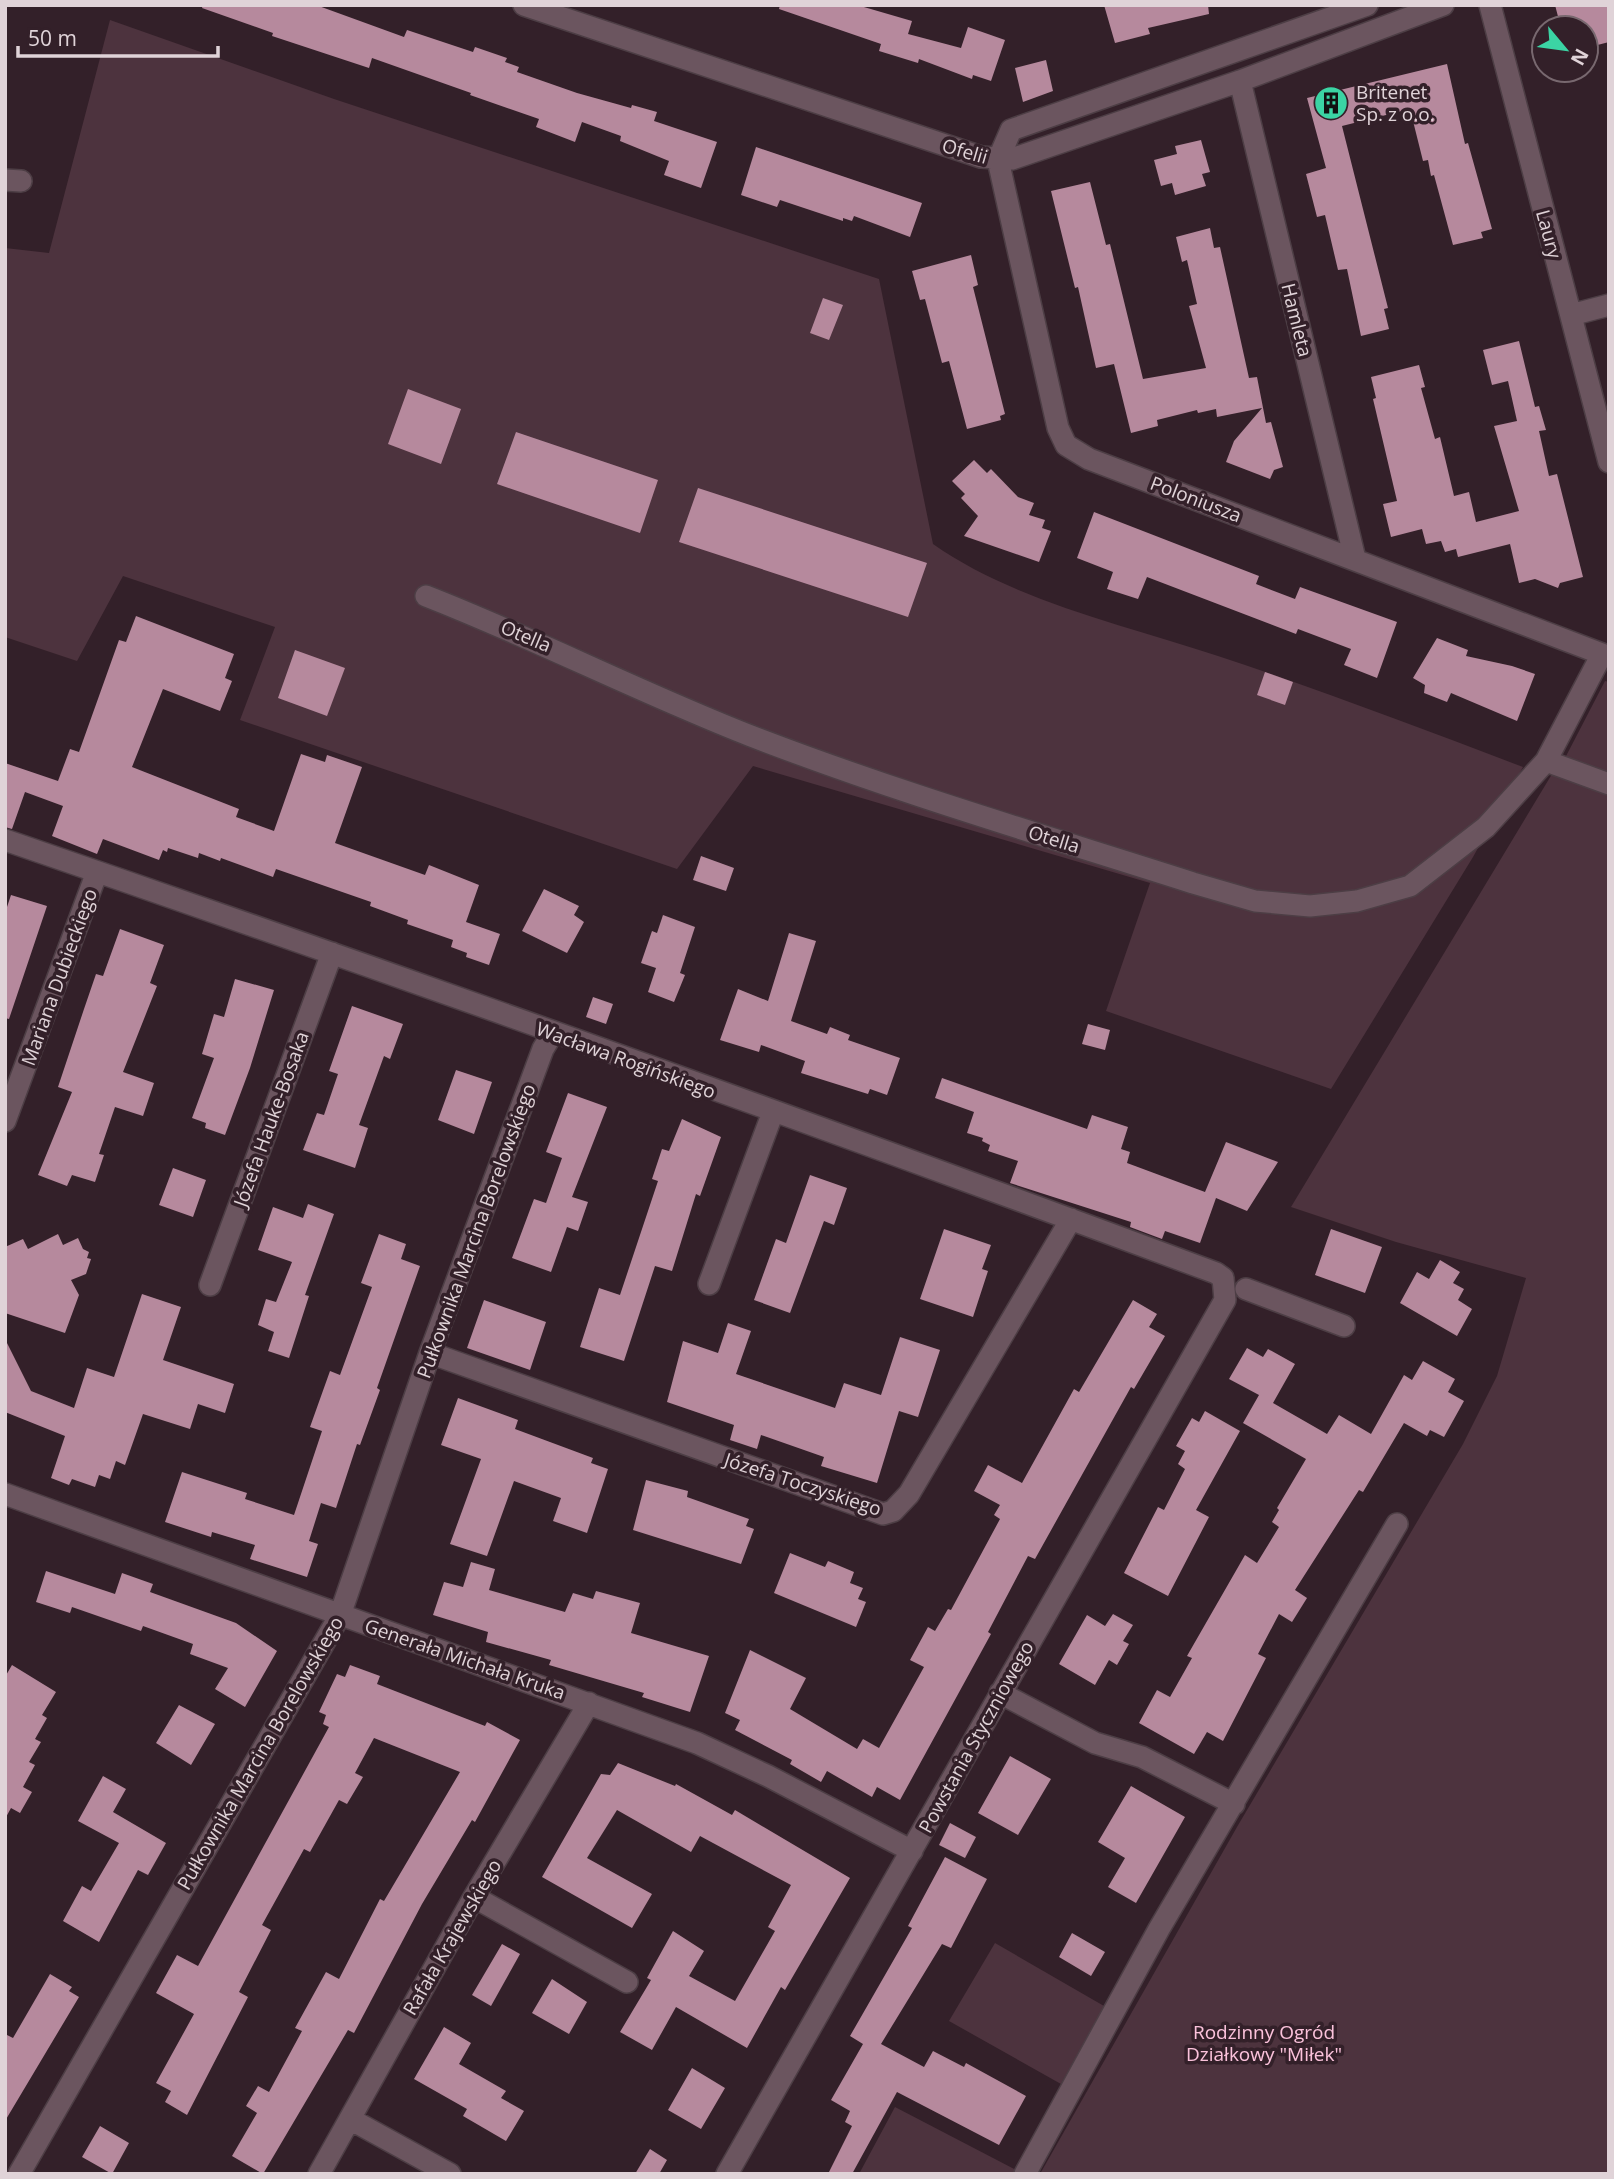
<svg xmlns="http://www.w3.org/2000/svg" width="1614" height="2179" font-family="'Open Sans',sans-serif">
  <rect width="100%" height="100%" fill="#332029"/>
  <path fill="#4d333e" d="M110 20 334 99 879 279 933 544C1014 601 1125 625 1218 656 1321 690 1422 729 1523 767L1473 857 1331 1089 1106 1011 1150 883 753 766 677 869 240 720 275 627 123 576 77 661 5 637V248L49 253Z
    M1605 681 1609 682V775L1564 760Z
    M1552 774 1609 794V2174H1040L1237 1827 1463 1444 1497 1376 1526 1278 1396 1242 1291 1207Z
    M995 1943 1104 2006 1061 2084 949 2021Z
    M895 2107 1018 2171 1017 2174H859Z"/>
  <path fill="#b6899d" d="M203 5H316L404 37 407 30 473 52 475 47 507 58 505 62 519 67 517 72 577 93 631 108 632 105 657 112 654 121 717 142 701 188 664 175 669 161 620 141 621 136 582 122 575 142 536 127 539 119 470 95 471 93 372 58 369 68 272 36 273 33 202 8Z
    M780 5H857L912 21 908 34 961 48 968 27 1005 40 991 81 973 75 972 79 919 59 918 63 879 51 881 44 779 9Z
    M1104 5H1208L1209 14 1148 28 1150 34 1115 43Z
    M1555 5H1609V42L1586 48V28H1561Z
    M1046 60 1053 91 1023 102 1015 68Z
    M1447 64 1465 144 1468 143 1492 229 1481 232 1483 238 1453 245 1434 175 1431 176 1428 160 1423 161 1410 109 1342 126 1388 308 1384 309 1389 329 1361 336 1347 269 1338 270 1325 215 1317 217 1306 174 1326 168 1307 98Z
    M1201 140 1210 172 1202 174 1206 186 1175 195 1172 183 1161 186 1154 160 1177 154 1175 146Z
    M756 147 922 203 910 237 854 216 852 221 843 218V221L780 200 777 207 741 195Z
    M1090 182 1106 245 1110 244 1143 379 1206 368 1189 306 1197 304 1187 260 1182 262 1176 237 1210 228 1214 248 1220 247 1249 378 1257 377 1266 423 1271 422 1283 467 1274 470 1270 479 1226 462 1234 441 1262 408 1217 417 1216 409 1198 413 1197 410 1157 420 1158 426 1131 433 1114 364 1096 368 1078 287 1075 288 1051 191Z
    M971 255 978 285 973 287 1005 414 1000 416 1001 420 967 429 949 361 942 363 925 299 920 300 912 271Z
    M823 298 843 305 829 340 810 333Z
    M1519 341 1535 407 1539 406 1546 430 1539 431 1549 476 1557 474 1583 577 1560 583 1558 588 1535 579 1519 583 1510 544 1458 557 1456 549 1445 552 1441 541 1426 544 1422 529 1391 537 1383 504 1397 501 1373 399 1376 398 1371 377 1419 365 1425 387 1421 388 1435 439 1440 437 1454 496 1469 492 1476 522 1519 511 1494 426 1517 421 1508 381 1492 385 1483 350Z
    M408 389 461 409 441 464 388 444Z
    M516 432 658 480 640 533 497 484Z
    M974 460 987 473 991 469 1018 497 1034 503 1029 515 1045 520 1042 528 1051 531 1039 562 964 536 978 516 961 498 965 494 952 481Z
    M698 488 927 563 908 617 679 542Z
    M1094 512 1259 576 1256 584 1295 599 1300 587 1397 622 1377 678 1344 665 1351 649 1298 629 1296 634 1147 577 1138 599 1107 589 1113 572 1077 558Z
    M136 616 234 654 225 678 232 681 220 711 163 689 132 767 239 809 236 817 274 831 301 754 325 762 327 755 362 767 335 843 425 875 429 865 479 885 466 922 500 934 489 965 466 957 467 953 451 947 453 940 407 924 408 920 370 906 371 902 276 869 273 877 221 858 220 861 199 853 198 858 168 848 167 852 163 850 159 860 103 839 97 854 52 836 63 806 25 792 12 829 5 827V763L58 781 70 749 79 752 119 640 126 642Z
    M1437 638 1468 650 1466 656 1512 666 1535 674 1517 721 1451 693 1447 702 1424 693 1425 685 1413 678Z
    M295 650 345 668 327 716 278 698Z
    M1265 672 1293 682 1285 705 1257 695Z
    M701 856 734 868 726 891 693 880Z
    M544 889 579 906 574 915 584 922 567 953 522 931Z
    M11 895 47 906 9 1019 5 1018V913Z
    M663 915 695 927 680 973 685 975 674 1002 648 992 656 968 641 963 652 931 657 933Z
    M120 929 164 945 150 983 157 986 123 1072 154 1083 143 1116 115 1107 99 1154 104 1155 95 1182 72 1175 67 1186 38 1175 72 1092 58 1087 84 1009 96 974 103 976Z
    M789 933 816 941 791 1021 827 1034 830 1027 850 1035 848 1040 900 1058 887 1095 870 1089 868 1094 801 1073 805 1061 761 1045 759 1052 720 1040 738 989 768 1001Z
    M235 979 274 990 250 1068 225 1135 205 1128 206 1123 192 1118 214 1058 202 1054 214 1014 224 1017Z
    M593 997 613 1004 606 1024 586 1017Z
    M352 1006 403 1024 390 1059 384 1056 359 1125 368 1128 355 1168 303 1150 317 1113 324 1115 338 1074 329 1071Z
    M1088 1024 1110 1030 1105 1050 1082 1044Z
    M456 1070 492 1082 474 1134 438 1120Z
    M942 1078 1087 1129 1092 1115 1128 1127 1121 1149 1130 1152 1127 1163 1205 1192 1226 1142 1278 1162 1247 1211 1216 1198 1200 1243 1165 1231 1162 1239 1130 1227 1131 1222 1010 1183 1018 1161 988 1151 990 1145 982 1141 983 1138 967 1133 974 1112 935 1098Z
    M568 1093 607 1107 572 1197 588 1202 578 1231 567 1227 551 1272 512 1258 534 1199 546 1203 562 1158 546 1152Z
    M682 1119 721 1137 700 1196 696 1194 672 1271 655 1266 624 1361 580 1347 599 1288 620 1295 658 1181 652 1179 662 1149 669 1151Z
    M173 1168 206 1180 193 1217 159 1205Z
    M810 1175 847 1188 834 1225 824 1221 790 1313 754 1300 776 1239 786 1243Z
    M308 1204 334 1214 305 1295 309 1296 289 1358 268 1351 274 1332 258 1325 266 1299 276 1302 292 1262 258 1250 273 1207 303 1218Z
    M944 1229 991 1245 982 1269 988 1271 973 1317 920 1299Z
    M1331 1229 1382 1247 1365 1293 1315 1275Z
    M58 1234 63 1245 78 1238 83 1249 89 1252 87 1258 91 1259 86 1274 71 1280 79 1295 65 1333 5 1313V1247L23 1239 28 1249Z
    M379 1234 406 1244 401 1259 420 1266 377 1388 380 1390 360 1445 357 1444 336 1508 321 1503 309 1541 318 1544 307 1577 250 1559 255 1545 212 1532 211 1537 165 1522 182 1472 247 1493 245 1499 294 1515 322 1431 310 1427 330 1371 340 1375 372 1287 361 1283Z
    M1440 1260 1460 1272 1453 1283 1464 1289 1458 1300 1472 1309 1457 1336 1400 1303 1417 1272 1429 1279Z
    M142 1294 181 1307 163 1360 234 1384 225 1413 198 1404 190 1429 143 1414 125 1465 116 1461 110 1479 99 1475 95 1487 72 1479 69 1485 51 1478 65 1436 5 1412V1339L31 1391 74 1408 87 1368 114 1377Z
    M484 1300 546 1322 530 1370 467 1348Z
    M1133 1300 1157 1314 1149 1327 1165 1336 1134 1389 1131 1387 1035 1559 1028 1556 988 1632 991 1634 900 1800 877 1787 872 1797 827 1771 821 1782 790 1764 792 1760 735 1730 740 1720 725 1713 750 1650 806 1678 790 1709 857 1749 863 1739 879 1748 924 1667 910 1660 928 1627 935 1631 948 1609 951 1610 1000 1519 994 1515 1000 1505 974 1491 988 1465 1022 1483 1074 1389 1079 1392Z
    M728 1323 751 1331 736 1374 835 1408 844 1383 881 1395 900 1337 940 1350 918 1417 899 1411 877 1483 821 1466 824 1457 761 1435 757 1449 730 1440 734 1425 667 1402 683 1341 718 1353Z
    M1247 1348 1263 1357 1268 1349 1295 1364 1273 1403 1327 1434 1339 1415 1371 1434 1404 1375 1412 1380 1423 1361 1455 1379 1448 1392 1464 1401 1444 1437 1430 1430 1427 1436 1404 1423 1363 1492 1359 1490 1295 1590 1307 1598 1292 1622 1279 1614 1258 1654 1266 1658 1223 1741 1207 1732 1194 1754 1139 1723 1157 1690 1170 1697 1192 1658 1187 1656 1245 1555 1257 1563 1279 1527 1272 1522 1279 1510 1277 1508 1306 1459 1243 1423 1259 1395 1229 1379Z
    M458 1398 518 1420 515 1429 593 1458 591 1463 608 1469 587 1533 553 1521 561 1498 514 1481 487 1556 450 1544 481 1459 441 1445Z
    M1205 1411 1240 1431 1196 1510 1209 1517 1168 1596 1124 1573 1158 1507 1164 1510 1185 1469 1178 1464 1185 1451 1176 1446 1192 1418 1199 1422Z
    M646 1480 688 1491 687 1497 749 1519 746 1526 754 1529 741 1564 633 1530Z
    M790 1553 825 1567 828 1561 854 1572 850 1583 863 1588 858 1599 866 1602 856 1627 774 1593Z
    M471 1562 495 1569 489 1590 565 1612 573 1593 593 1599 596 1591 640 1603 631 1633 709 1656 690 1712 642 1697 644 1693 549 1665 551 1660 486 1642 488 1632 433 1615 444 1582 463 1587Z
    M46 1571 115 1594 122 1573 153 1584 150 1592 236 1623 277 1651 245 1707 215 1689 228 1668 190 1654 193 1644 143 1626 141 1631 72 1607 70 1613 36 1602Z
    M1113 1614 1133 1625 1123 1641 1129 1644 1117 1665 1109 1660 1095 1685 1059 1664 1087 1615 1105 1626Z
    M12 1665 56 1692 42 1715 47 1718 35 1739 41 1742 29 1762 35 1765 23 1787 32 1792 20 1813 11 1808 5 1819V1677Z
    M350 1665 380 1676 377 1684 485 1726 487 1722 520 1740 475 1822 472 1820 422 1904 354 2033 348 2030 263 2174 232 2156 257 2113 246 2106 258 2086 269 2092 302 2031 295 2028 326 1972 339 1979 380 1899 384 1901 460 1772 374 1738 355 1773 363 1777 347 1804 339 1800 310 1852 304 1849 262 1925 271 1930 239 1992 248 1997 187 2115 165 2102 171 2091 156 2083 194 2014 156 1993 177 1955 198 1966 329 1727 323 1724 326 1715 319 1712 337 1674 345 1677Z
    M179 1705 215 1724 191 1765 156 1743Z
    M1010 1756 1051 1779 1018 1835 978 1813Z
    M618 1763 675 1786 676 1784 732 1815 735 1810 850 1878 785 1990 781 1987 747 2048 676 2007 652 2050 620 2032 651 1980 647 1978 673 1931 704 1951 689 1976 735 2001 775 1931 768 1927 791 1885 700 1836 691 1852 617 1810 587 1858 652 1894 632 1928 542 1877 601 1774 610 1775Z
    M103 1776 126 1789 113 1812 166 1843 148 1875 138 1870 99 1942 63 1921 82 1886 91 1891 119 1843 78 1821Z
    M1131 1786 1185 1817 1136 1903 1108 1887 1125 1858 1098 1842Z
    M950 1823 976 1837 965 1858 939 1845Z
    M945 1857 987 1879 951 1948 942 1944 881 2044 924 2067 933 2051 964 2067 966 2063 1026 2096 999 2145 897 2092 852 2174H828L852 2126 845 2122 850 2111 831 2100 863 2044 850 2036 912 1928 908 1926Z
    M1072 1933 1105 1952 1091 1976 1059 1957Z
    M502 1944 520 1954 491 2006 472 1995Z
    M50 1974 72 1987 69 1991 79 1997 5 2121V2034L13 2038Z
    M552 1979 587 2002 569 2034 532 2013Z
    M444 2027 471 2043 459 2064 506 2091 501 2098 524 2111 506 2141 463 2116 467 2109 414 2079Z
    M692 2068 725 2088 701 2129 668 2110Z
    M100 2126 129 2143 112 2174 82 2157Z
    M650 2149 667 2160 659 2174H635Z"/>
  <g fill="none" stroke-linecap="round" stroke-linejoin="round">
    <g stroke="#4d3e45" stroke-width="24">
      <path id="minor" d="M524 5 981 157 1012 159 1240 81 1443 5
        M1367 5 1011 130 998 160 1058 428 1066 445 1089 459 1602 654
        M1490 5 1609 462
        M1240 81 1355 559
        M5 180 21 181
        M1571 315 1609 305
        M426 596C536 639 641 693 751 736 896 792 1046 836 1193 883L1255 901 1310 906 1357 901 1410 886 1486 827 1546 761 1602 654
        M1546 761 1609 784
        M5 840C411 979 815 1124 1216 1273L1223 1278 1225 1300 727 2174
        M5 1121 97 872
        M709 1284 773 1112
        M210 1285 332 953
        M1246 1289 1344 1326
        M430 1353 883 1514 893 1511 909 1494 1071 1219
        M5 1494 697 1743 768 1776 912 1851
        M1000 1693 1095 1743 1142 1757 1234 1804
        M474 1897 627 1982
        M350 2119 450 2174
        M19 2174 340 1615 430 1353 543 1049 552 1034
        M319 2174 474 1897 589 1703
        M1025 2174 1159 1929 1397 1524"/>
    </g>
    <use href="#minor" stroke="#6b555f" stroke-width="21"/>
  </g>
  <defs>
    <g id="building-disc" transform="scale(1.75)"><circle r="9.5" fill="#3bd4a4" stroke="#332029"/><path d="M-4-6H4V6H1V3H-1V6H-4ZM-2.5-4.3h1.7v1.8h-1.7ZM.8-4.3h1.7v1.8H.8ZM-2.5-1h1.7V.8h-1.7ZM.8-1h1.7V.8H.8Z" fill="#111"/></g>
  </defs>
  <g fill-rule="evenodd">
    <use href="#building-disc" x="1331" y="103"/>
  </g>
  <g text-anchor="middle" stroke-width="7" stroke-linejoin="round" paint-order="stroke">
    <g font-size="19" fill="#e0d3d8" stroke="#332029" text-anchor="start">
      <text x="1356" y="99">Britenet<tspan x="1356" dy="22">Sp. z o.o.</tspan></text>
    </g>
    <g font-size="19" fill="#e0d3d8" stroke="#332029">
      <text transform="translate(965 151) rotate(16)" y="7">Ofelii</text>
      <text transform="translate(1549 234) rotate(75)" y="7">Laury</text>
      <text transform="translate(1297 320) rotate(76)" y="7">Hamleta</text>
      <text transform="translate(1196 499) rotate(21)" y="7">Poloniusza</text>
      <text transform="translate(526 636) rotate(23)" y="7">Otella</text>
      <text transform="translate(1054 839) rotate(17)" y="7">Otella</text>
      <text transform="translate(59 977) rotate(-70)" y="7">Mariana Dubieckiego</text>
      <text transform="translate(626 1060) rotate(20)" y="7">Wacława Rogińskiego</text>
      <text transform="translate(271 1119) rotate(-70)" y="7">Józefa Hauke-Bosaka</text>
      <text transform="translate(476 1231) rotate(-70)" y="7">Pułkownika Marcina Borelowskiego</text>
      <text transform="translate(803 1484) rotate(18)" y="7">Józefa Toczyskiego</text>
      <text transform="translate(465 1659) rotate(19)" y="7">Generała Michała Kruka</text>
      <text transform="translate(976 1737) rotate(-61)" y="7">Powstania Styczniowego</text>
      <text transform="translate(260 1753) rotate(-60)" y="7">Pułkownika Marcina Borelowskiego</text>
      <text transform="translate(452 1937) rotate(-60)" y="7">Rafała Krajewskiego</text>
    </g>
    <g font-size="19" fill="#fbc2db" stroke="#332029">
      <text x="1264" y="2039">Rodzinny Ogród<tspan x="1264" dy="22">Działkowy "Miłek"</tspan></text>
    </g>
  </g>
  <rect width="1614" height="2179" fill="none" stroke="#e0d3d8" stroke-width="14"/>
  <g transform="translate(1565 49) rotate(119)"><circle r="33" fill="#332029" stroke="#78686f" stroke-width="2"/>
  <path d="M0-5L12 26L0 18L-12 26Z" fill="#3bd4a4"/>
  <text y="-10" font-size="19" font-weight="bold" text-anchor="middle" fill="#e0d3d8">N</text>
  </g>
  <path d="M18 46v10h200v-10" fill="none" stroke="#e0d3d8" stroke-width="3.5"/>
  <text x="28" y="46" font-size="21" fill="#e0d3d8" stroke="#332029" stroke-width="5" paint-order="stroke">50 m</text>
</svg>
